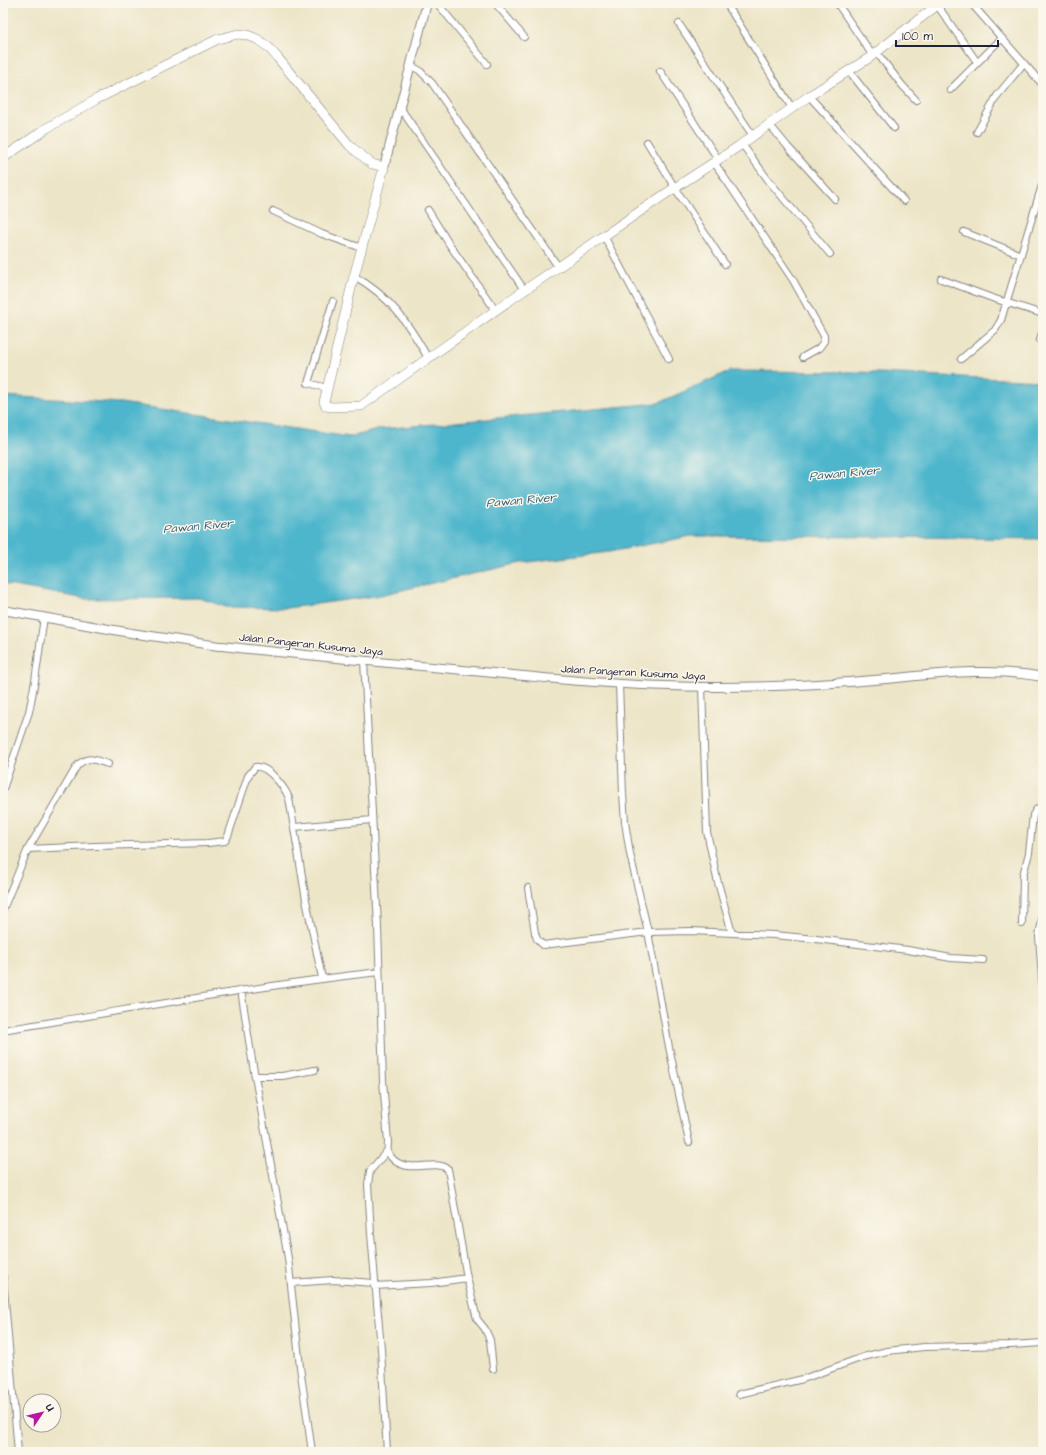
<svg xmlns="http://www.w3.org/2000/svg" width="1046" height="1455" font-family="'Architects Daughter',sans-serif">
  <rect width="100%" height="100%" fill="#fbf7ec"/>
  <filter id="ink" filterUnits="userSpaceOnUse"><feTurbulence type="fractalNoise" baseFrequency=".025" numOctaves="2"/><feDisplacementMap in="SourceGraphic" scale="8" xChannelSelector="R" yChannelSelector="G"/><feConvolveMatrix kernelMatrix="1 2 1 2 8 2 1 2 1" color-interpolation-filters="sRGB"/></filter>
  <filter id="wash" filterUnits="userSpaceOnUse"><feTurbulence type="fractalNoise" baseFrequency=".012" numOctaves="4" result="noise"/><feDisplacementMap in="SourceGraphic" scale="16" xChannelSelector="R" yChannelSelector="G"/><feGaussianBlur stdDeviation="0.9" result="paint"/><feColorMatrix in="noise" values="0 0 0 0 0 0 0 0 0 0 0 0 0 0 0 0 0 1.4 0 .05"/><feComposite in="paint" operator="in"/></filter>
  <g filter="url(#wash)">
    <rect width="100%" height="100%" fill="#ece5c7"/>
    <path fill="#4eb6cc" stroke="#386c84" d="M730 371 860 372 1043 381V539L906 537 691 536 609 552 520 563 376 596 287 608 226 607 199 598 86 599 3 584V396L121 403 350 437 381 429 658 403Z"/>
  </g>
  <g filter="url(#ink)">
    <g fill="none" stroke-linecap="round" stroke-linejoin="round">
      <g stroke="#878481" stroke-width="8">
        <path id="street" d="M437 3 487 64
          M495 3 524 37
          M726 3 792 108
          M837 3 873 56
          M971 3 1043 85
          M937 5 977 62
          M679 24 753 136
          M877 53 902 85 916 100
          M411 66 419 70 432 83 559 268
          M660 71 718 159
          M849 71 894 128
          M950 90 1002 38
          M809 96 904 201
          M399 106 525 291
          M769 124 788 147 835 199
          M977 132 997 96 1024 63
          M647 142 675 188 725 264
          M742 144 769 181 830 254
          M714 162 793 280 824 336V341L819 348 803 357
          M428 210 449 244 496 311
          M273 211 322 234 362 248
          M964 232 1021 255
          M604 236 669 359
          M354 276C390 296 408 323 428 358
          M941 279 992 298 1043 314
          M1040 340 1043 330
          M961 359 995 330 1001 320 1043 182
          M327 388 308 383 333 301
          M364 661 378 926 383 1081 388 1142C388 1145 387 1149 388 1152 388 1152 391 1157 391 1157 406 1176 434 1158 448 1169L467 1278 477 1319 485 1329 490 1340 493 1369
          M619 684 623 794 625 822 630 854 648 932 669 1047 689 1142
          M702 687 707 832 717 879 732 933
          M3 789 29 712 35 681 44 617
          M295 827 372 820
          M28 849 95 846 208 843 225 841 228 836 248 776 255 767C268 765 285 788 289 798L306 900 322 978
          M528 888 535 933 537 939 543 945 648 932 691 931 774 935 816 939 908 950 951 958 983 960
          M3 909 28 849 77 766C88 755 94 760 108 764
          M1043 914 1039 936 1043 994
          M1022 924 1023 875 1029 853 1033 815 1036 810 1040 807H1043
          M241 990 252 1060 288 1258 300 1367 312 1452
          M3 1030C129 1010 253 986 379 972
          M255 1076H282L315 1070
          M3 1277 18 1452
          M291 1283 333 1280 374 1283
          M374 1286 431 1283 467 1278
          M739 1394 803 1379 863 1357 887 1351 924 1347 1010 1345 1043 1343
          M387 1452 381 1349 371 1234 368 1184 370 1171 387 1151"/>
      </g>
      <g stroke="#878481" stroke-width="10">
        <path id="secondary" d="M384 167 427 3
          M3 610 131 633 219 646
          M222 646C299 655 376 662 453 669 541 678 629 687 717 687 774 687 830 684 886 679 938 674 991 667 1043 677"/>
      </g>
      <g stroke="#878481" stroke-width="10">
        <path id="primary" d="M3 158 47 128 97 99 218 39 238 34 247 35 257 39 268 47 277 57 350 146 372 164 384 167 353 280 324 402 326 406 332 407 361 406 513 298 667 193 739 146 809 96 869 58 940 3"/>
      </g>
      <use href="#street" stroke="#fff" stroke-width="6"/>
      <use href="#secondary" stroke="#fff" stroke-width="8"/>
      <use href="#primary" stroke="#fff" stroke-width="9"/>
    </g>
  </g>
  <g text-anchor="middle" stroke-width="3" stroke-linejoin="round" paint-order="stroke">
    <g font-size="11" fill="#22223b" stroke="#fbf7ec">
      <text transform="translate(311 644) rotate(6)" y="4">Jalan Pangeran Kusuma Jaya</text>
      <text transform="translate(633 672) rotate(3)" y="4">Jalan Pangeran Kusuma Jaya</text>
    </g>
    <g font-size="12" font-style="italic" fill="#345d75" stroke="#fbf7ec">
      <text transform="translate(844 473) rotate(-5)" y="4">Pawan River</text>
      <text transform="translate(521 500) rotate(-5)" y="4">Pawan River</text>
      <text transform="translate(198 526) rotate(-5)" y="4">Pawan River</text>
    </g>
  </g>
  <rect width="1046" height="1455" fill="none" stroke="#fbf7ec" stroke-width="16"/>
  <g transform="translate(42 1413) rotate(55)"><circle r="19" fill="#fbf7ec" stroke="#a4a2a5"/>
  <path d="M0-3L7 15L0 10L-7 15Z" fill="#b5179e"/>
  <text y="-6" font-size="11" font-weight="bold" text-anchor="middle" fill="#22223b">U</text>
  </g>
  <path d="M896 40v6h102v-6" fill="none" stroke="#22223b" stroke-width="2"/>
  <text x="902" y="40" font-size="12" fill="#22223b" stroke="#fbf7ec" stroke-width="3" paint-order="stroke">100 m</text>
</svg>
